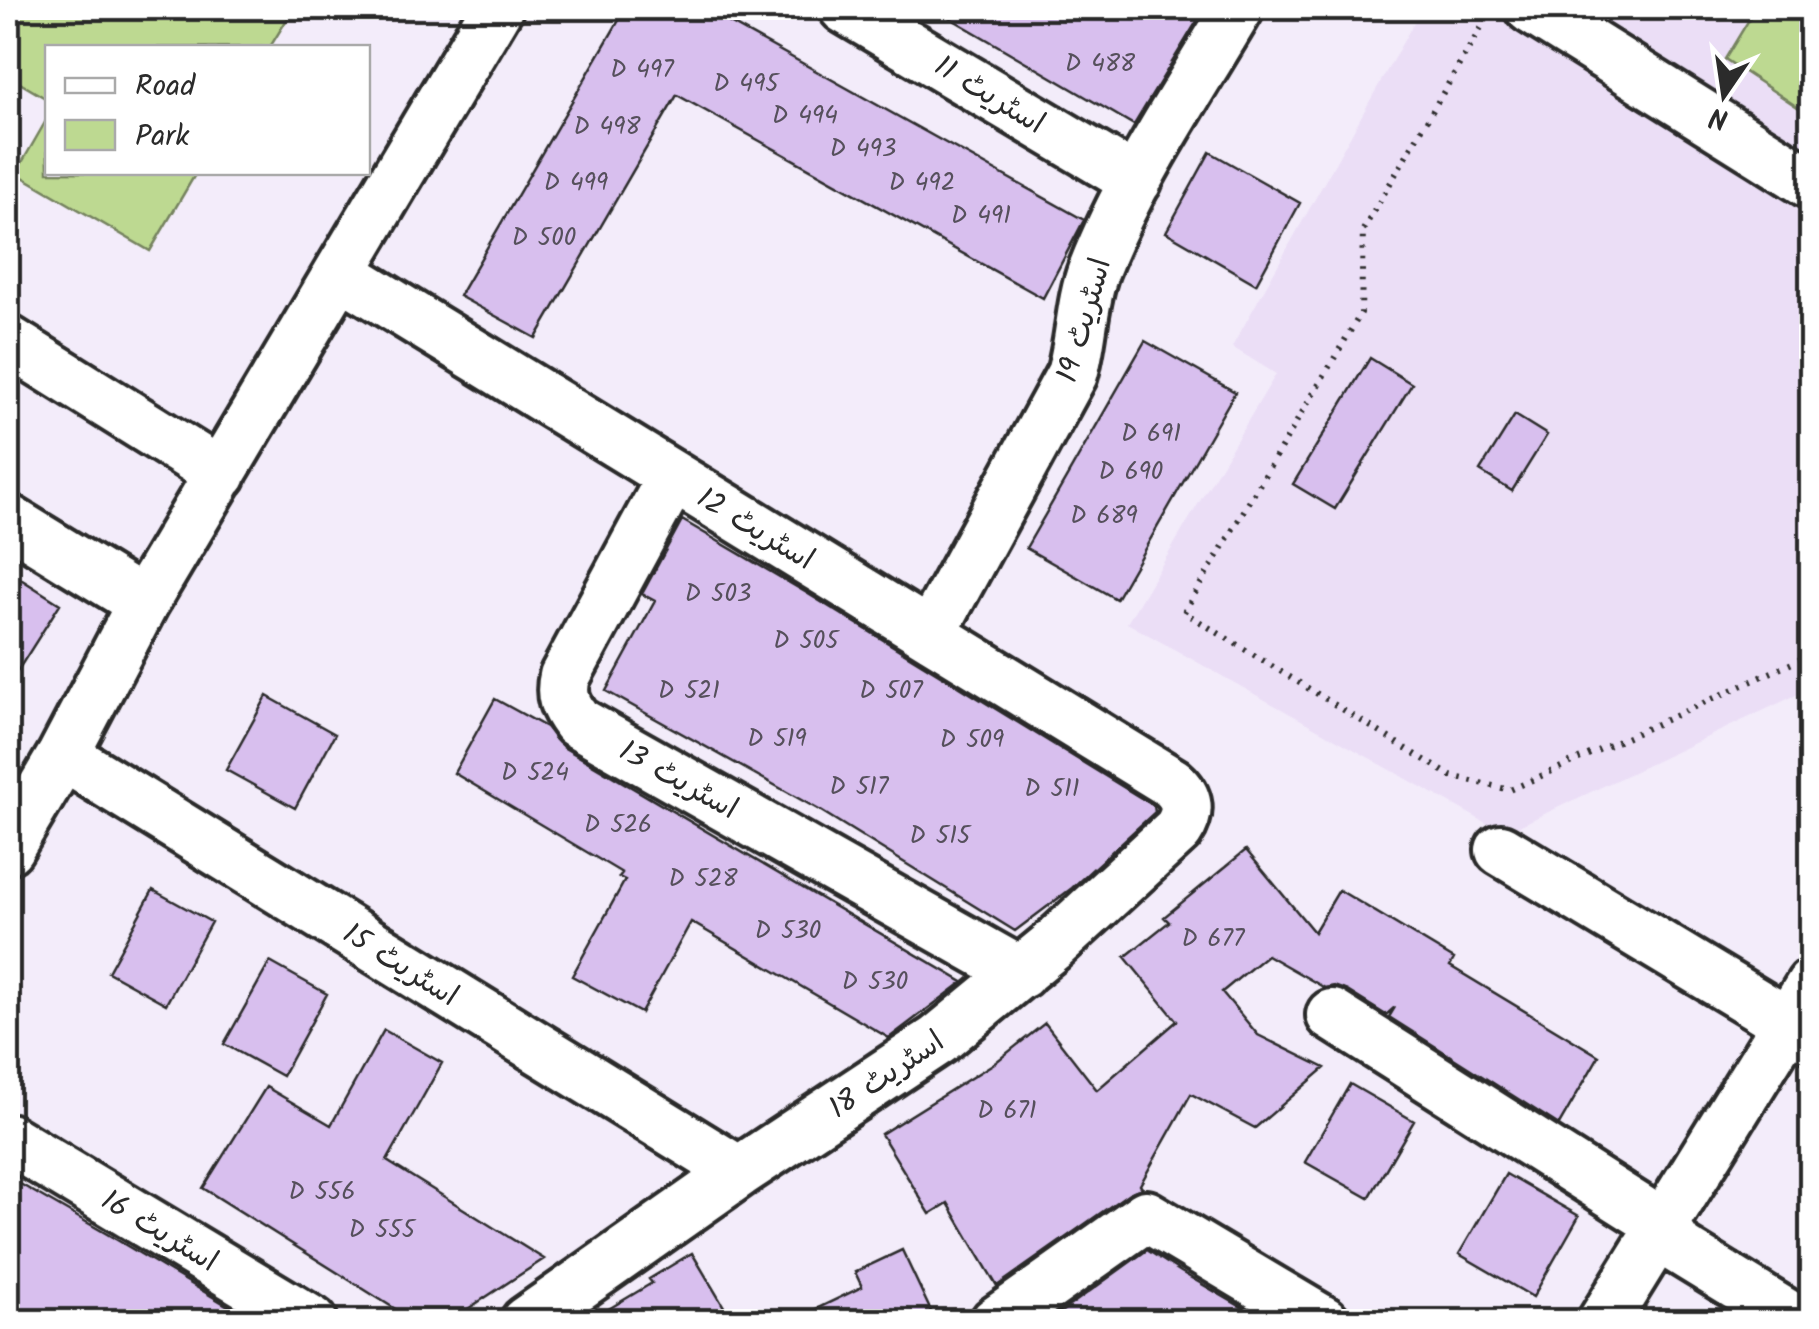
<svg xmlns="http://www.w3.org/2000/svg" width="1819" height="1329" font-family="Kalam,'Playpen Sans Arabic',sans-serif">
  <rect width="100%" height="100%" fill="#f3ecfa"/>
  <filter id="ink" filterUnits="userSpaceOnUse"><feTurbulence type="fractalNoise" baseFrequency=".01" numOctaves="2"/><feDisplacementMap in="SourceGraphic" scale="20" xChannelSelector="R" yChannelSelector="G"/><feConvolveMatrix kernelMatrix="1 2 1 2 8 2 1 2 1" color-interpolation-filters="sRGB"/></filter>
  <g filter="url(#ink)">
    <path fill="#ebdef6" d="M1422 8H1811V688L1504 833 1127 623 1276 374 1232 347Z"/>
    <path fill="#bdd991" stroke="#74825e" stroke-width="2.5" d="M8 8H294L270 47 48 48 47 99 8 76Z
      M1756 8H1811V116L1725 59Z
      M47 119 48 172 196 173 150 251 16 173Z"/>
    <path fill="#d8bfee" stroke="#2b2b2b" stroke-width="2.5" d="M626 8H727L721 18 1084 220 1043 298 677 95 536 338 459 296Z
      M933 8H1205L1134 125Z
      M1210 152 1300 203 1256 284 1166 232Z
      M1145 341 1235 392 1116 599 1026 548Z
      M1370 358 1412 384 1335 509 1293 484Z
      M1515 415 1547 435 1512 491 1480 471Z
      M682 520 805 592 1154 806 1155 812 1072 888 1015 931 821 811 606 691 655 601 642 594Z
      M8 571 60 604 8 686Z
      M267 696 335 734 295 808 226 770Z
      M495 699 546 727 563 747 963 982 889 1038 691 922 641 1013 572 976 625 880 619 877 622 873 454 773Z
      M1246 850 1314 932 1339 890 1454 959 1450 966 1599 1056 1559 1125 1389 1017 1395 1007 1386 1015 1347 991 1334 986 1325 988 1267 955 1222 992 1258 1035 1325 1068 1255 1128 1191 1094 1140 1185 1142 1188 1129 1193 997 1286 948 1203 930 1214 881 1134 996 1062 1045 1023 1097 1090 1177 1021 1125 957 1169 922 1164 917Z
      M153 890 211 922 166 1004 108 972Z
      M270 962 327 994 282 1076 224 1044Z
      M384 1030 442 1063 387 1161 544 1259 448 1322H416L203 1188 266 1087 331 1125Z
      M1350 1084 1414 1121 1369 1198 1305 1162Z
      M1506 1174 1579 1216 1533 1297 1459 1254Z
      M8 1177 107 1234 255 1322H8Z
      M902 1250 936 1322H789L862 1287 855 1272Z
      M1147 1250 1181 1272 1267 1322H1047Z
      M692 1253 733 1322H587L652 1283 649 1279Z"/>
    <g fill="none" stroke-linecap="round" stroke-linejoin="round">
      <g stroke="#2b2b2b" stroke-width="58">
        <path id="minor" d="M845 8 1136 181
          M1531 8 1812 184
          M341 273 1172 783C1188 797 1190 812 1178 830L1051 947 938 1040 739 1172 526 1322
          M8 341 221 474
          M672 478 565 676C560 696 565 706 577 722L1021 973
          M8 520 143 603
          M930 634 1072 374C1082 340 1081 303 1094 269 1130 177 1188 93 1238 8
          M63 755 739 1172
          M8 848 63 755 143 603 497 8
          M1501 850 1811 1037
          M1332 1015 1663 1225 1679 1249 1798 1322
          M8 1139 312 1322
          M996 1322 1146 1216 1324 1322
          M1603 1322 1812 984"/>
      </g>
      <path stroke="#2b2b2b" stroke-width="6" stroke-dasharray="2.5 8" stroke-linecap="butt" d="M1486 19 1363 230 1361 313 1184 612 1451 776 1510 790 1812 654"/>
      <use href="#minor" stroke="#fff" stroke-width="50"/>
    </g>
  </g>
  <g text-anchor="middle" stroke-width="8" stroke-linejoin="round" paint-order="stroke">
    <g font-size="25" fill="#56505c">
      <text x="1100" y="71">D 488</text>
      <text x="642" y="77">D 497</text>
      <text x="746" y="91">D 495</text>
      <text x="805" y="123">D 494</text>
      <text x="607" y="134">D 498</text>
      <text x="863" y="156">D 493</text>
      <text x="576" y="190">D 499</text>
      <text x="922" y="190">D 492</text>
      <text x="981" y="223">D 491</text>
      <text x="544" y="245">D 500</text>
      <text x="1151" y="441">D 691</text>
      <text x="1131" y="479">D 690</text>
      <text x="1104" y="523">D 689</text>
      <text x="718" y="601">D 503</text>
      <text x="806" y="648">D 505</text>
      <text x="689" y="698">D 521</text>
      <text x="891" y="698">D 507</text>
      <text x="777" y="746">D 519</text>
      <text x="972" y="747">D 509</text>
      <text x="535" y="780">D 524</text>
      <text x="859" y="794">D 517</text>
      <text x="1052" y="796">D 511</text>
      <text x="618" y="832">D 526</text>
      <text x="940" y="843">D 515</text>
      <text x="703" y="886">D 528</text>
      <text x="788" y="938">D 530</text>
      <text x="1213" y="946">D 677</text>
      <text x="875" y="989">D 530</text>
      <text x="1007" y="1118">D 671</text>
      <text x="322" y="1199">D 556</text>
      <text x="382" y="1237">D 555</text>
    </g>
    <g font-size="30" fill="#2b2b2b" stroke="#fff">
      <text transform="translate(990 94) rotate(31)" y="10">اسٹریٹ 11</text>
      <text transform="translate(1083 320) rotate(-74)" y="10">اسٹریٹ 19</text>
      <text transform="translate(756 528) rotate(31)" y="10">اسٹریٹ 12</text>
      <text transform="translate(679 779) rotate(29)" y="10">اسٹریٹ 13</text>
      <text transform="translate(401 964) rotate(32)" y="10">اسٹریٹ 15</text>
      <text transform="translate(886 1074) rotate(-34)" y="10">اسٹریٹ 18</text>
      <text transform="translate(160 1230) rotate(31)" y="10">اسٹریٹ 16</text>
    </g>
  </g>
  <rect width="1819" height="1329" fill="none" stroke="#fff" stroke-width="40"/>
  <rect x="20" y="20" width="1779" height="1289" fill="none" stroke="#2b2b2b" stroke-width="4" filter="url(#ink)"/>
  <rect x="45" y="45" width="325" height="130" fill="#ffffff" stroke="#aaaaaa" stroke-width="2.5"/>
  <rect x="65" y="78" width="50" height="15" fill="#ffffff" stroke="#aaaaaa" stroke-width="2.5"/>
  <text x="135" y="95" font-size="30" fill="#2b2b2b">Road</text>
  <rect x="65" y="120" width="50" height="30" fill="#bdd991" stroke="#aaaaaa" stroke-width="2.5"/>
  <text x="135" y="145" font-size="30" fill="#2b2b2b">Park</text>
  <g transform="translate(1724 95) rotate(193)" stroke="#ffffff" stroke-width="8" paint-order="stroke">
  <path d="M0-8L18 38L0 25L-18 38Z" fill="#2b2b2b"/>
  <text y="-15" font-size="28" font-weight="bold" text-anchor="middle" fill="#2b2b2b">N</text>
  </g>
</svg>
